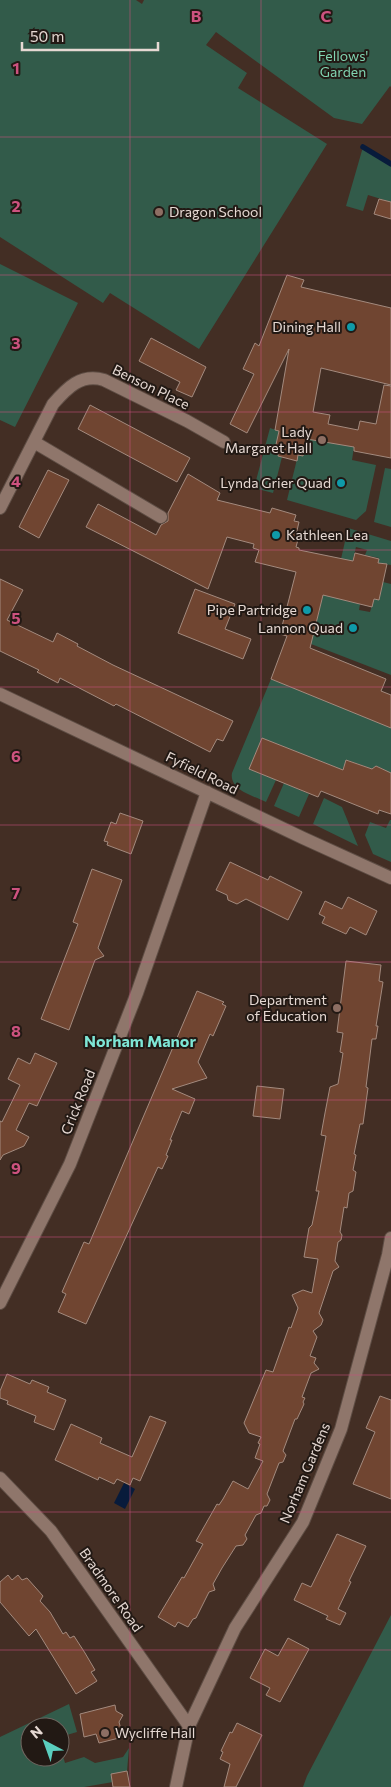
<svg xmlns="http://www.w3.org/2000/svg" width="391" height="1787" font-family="Commissioner,sans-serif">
  <rect width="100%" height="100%" fill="#432e24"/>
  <path fill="#325b4a" d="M0 0H136L142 4 144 0H391V87L390 86 362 124 334 118 216 32 206 45 247 73 238 88 327 144 199 349 110 293 103 303 0 237Z
    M363 147 391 164V202L368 195 363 211 346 206Z
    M0 264 78 303 15 427 0 420Z
    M270 428 279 431 275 449 279 450 278 456 282 457 273 493 254 488Z
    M307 438 354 447 352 460 376 465 366 511 356 520 287 500 298 455Z
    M385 468 391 469V527L374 522Z
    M348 528 391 541V565L378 563 379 558 365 555 367 550 356 547 352 563 341 559Z
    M383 582 391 584V675L311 644 326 583 348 596 347 601 360 604 359 610 370 612 374 599 379 600Z
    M271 679 391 727V775L384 774 383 769 376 766 372 769 347 760 342 770 262 738 249 769 276 780 266 802C254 796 229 790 232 773Z
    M284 783 309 794 299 817 274 806Z
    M324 798 342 807 358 846 313 824Z
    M390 820H391V862L373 854 365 835 370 822 386 828Z
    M391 1615V1787H303L307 1776Z
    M69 1704 77 1732 60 1737V1727H30V1757H60V1746L65 1763 84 1757 95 1763 123 1757 129 1748 127 1771 112 1774 113 1782 84 1787H0V1737Z"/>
  <path fill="#081b3b" d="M124 1483 135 1489 125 1509 114 1503Z"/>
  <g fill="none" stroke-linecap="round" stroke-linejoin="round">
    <path stroke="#081b3b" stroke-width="5.5" d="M363 147 391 164"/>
  </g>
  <path fill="#704531" stroke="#a38a7e" d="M379 199 391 202V219L374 214Z
    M287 275 304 280 301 287 391 308V385L321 368 313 412 330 415 328 424 358 430 360 421 376 424 384 385 391 386V458L354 451V447L307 439 303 456 298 455 297 461 278 456 279 450 275 449 279 431 275 430 289 349 247 433 230 424 254 374 243 369 255 343 259 346Z
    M151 338 206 367 192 397 176 390 180 382 139 361Z
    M90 405 190 458 177 482 78 429Z
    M48 470 69 480 39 538 19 527Z
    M188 474 220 493 217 500 270 513 272 508 296 515 294 521 299 522 296 535 299 536 296 547 299 548V550L353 561 355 553 379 559 378 563 387 564 379 600 374 599 372 607 323 595 310 648 386 679 381 691 391 695V728L271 679 287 636 280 634 296 572 255 562 259 550 253 548 254 544 227 537 208 589 86 527 98 504 156 535 161 525 168 521V513Z
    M0 579 23 590 7 620 53 642 57 633 78 644 77 646 113 665 233 721 223 741 217 739 210 752 116 704 114 706 60 678 58 683 37 672 39 670 0 651Z
    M195 589 235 604 225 629 251 639 243 659 178 633Z
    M262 738 343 770 346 760 372 769 376 766 391 773V814L379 810 378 814 321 791 318 797 249 769Z
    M120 813 143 821 131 854 107 845 108 842 104 841 111 822 116 824Z
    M230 862 268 880 270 876 302 892 288 920 246 899 237 904 228 900 227 895 216 890Z
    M92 869 122 880 98 948 104 956 95 960 69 1030 41 1019 78 924 73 922Z
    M348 897 377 911 366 935 350 927 346 934 322 923 325 917 319 914 325 901 342 909Z
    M346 961 381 965 379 981 383 982 376 1026H378L376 1039H372L366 1087 368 1088 363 1124H360L354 1154 356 1155 353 1170 356 1172 353 1191 349 1193 347 1208 344 1207 340 1232 342 1235 341 1240 338 1242 335 1261 339 1267 333 1271 319 1313 323 1320 321 1325 313 1331 317 1337 310 1356 316 1358 314 1363 319 1369 311 1373 302 1397 305 1398 303 1402 304 1404 297 1419H295L283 1451 286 1455 283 1462 279 1463 267 1494 270 1500 267 1506H264L261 1513 256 1515 245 1535 247 1539 243 1545 236 1546 222 1568 213 1584 215 1590 209 1592 196 1618 193 1619 188 1627 178 1622 175 1627 158 1617 182 1577 184 1578 203 1544 196 1541 217 1504 219 1505 223 1499 233 1481 248 1489 263 1461 255 1458 260 1444 258 1443 261 1437 249 1433 244 1423 266 1370 273 1372 289 1327 291 1328 298 1308 292 1295 303 1290 312 1293 318 1259 304 1257 309 1228 312 1225 319 1191H316L326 1136 321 1135 325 1113 330 1087 338 1084 343 1053 340 1052 343 1033 337 1032Z
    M197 991 224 1002 222 1004 226 1006 213 1036 210 1034 198 1062 207 1078 172 1089 195 1099 189 1114 182 1111 170 1140H172L166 1155 168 1156 162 1169 158 1167 86 1324 58 1312 66 1294 62 1292 84 1242 89 1244Z
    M35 1053 57 1063 37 1106 29 1103 16 1130 29 1137 24 1146 3 1155 0 1160V1121L2 1122 20 1085 8 1079 18 1058 30 1064Z
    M257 1086 284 1089 280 1119 253 1116Z
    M7 1374 30 1384 32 1380 49 1387 47 1392 66 1400 54 1430 34 1422 36 1416 7 1404 8 1401 0 1398V1391Z
    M380 1396 391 1400V1499L353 1484 375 1432 366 1428Z
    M150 1416 166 1422 140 1481 133 1478 130 1485 117 1479 114 1484 99 1477 98 1480 55 1460 71 1424 102 1438 100 1443 132 1457Z
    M337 1534 366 1546 349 1581 351 1582 338 1609 346 1613 340 1625 326 1619 328 1616 294 1600 302 1583 311 1587Z
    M8 1575 12 1580 18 1575 22 1580 27 1578 43 1596 40 1601 50 1612 63 1634 66 1632 70 1638 74 1636 85 1653 95 1670 91 1672 97 1681 76 1694 36 1629 29 1636 0 1602V1582Z
    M288 1638 309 1649 280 1702 266 1695 270 1688 250 1678 265 1649 278 1656Z
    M115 1705 116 1711 123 1715 119 1722 123 1737 99 1743 96 1734 84 1737 80 1714Z
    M237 1723 262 1735 236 1787H224L230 1764 220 1759 223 1752 221 1751 230 1732 232 1733Z
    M127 1771 130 1787H113L111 1774Z"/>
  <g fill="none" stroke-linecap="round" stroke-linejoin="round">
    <g stroke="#5e4d44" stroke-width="14">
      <path id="street" d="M34 442 161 517
        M0 508 53 404C67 388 81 373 104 380L187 421 224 442
        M0 694 303 838 391 878
        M0 1303 70 1164 137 993 207 792
        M0 1478 51 1531 189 1726
        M176 1787 189 1726 235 1628 303 1522 341 1429 388 1255 391 1238"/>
    </g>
    <use href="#street" stroke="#8f766b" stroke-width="12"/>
  </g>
  <path fill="none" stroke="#cd527f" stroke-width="1" stroke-opacity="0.55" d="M130 0V1787M261 0V1787M0 137H391M0 275H391M0 412H391M0 550H391M0 687H391M0 825H391M0 962H391M0 1100H391M0 1237H391M0 1375H391M0 1512H391M0 1650H391"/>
  <g fill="#8d6e63" stroke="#221914" stroke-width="2">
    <circle cx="159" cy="212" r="5"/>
    <circle cx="322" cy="440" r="5"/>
    <circle cx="337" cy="1008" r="5"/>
    <circle cx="105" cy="1733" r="5"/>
  </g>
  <g fill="#0f9aa8" stroke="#221914" stroke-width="2">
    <circle cx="351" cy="327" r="5"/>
    <circle cx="341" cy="483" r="5"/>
    <circle cx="276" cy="535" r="5"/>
    <circle cx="307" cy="610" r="5"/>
    <circle cx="353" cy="628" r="5"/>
  </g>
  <g text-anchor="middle" stroke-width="4" stroke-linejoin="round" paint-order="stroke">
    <g font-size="14" fill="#81d4b1" stroke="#221914">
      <text x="343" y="61">Fellows'<tspan x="343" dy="16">Garden</tspan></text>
    </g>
    <g font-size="14" fill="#e6d9d3" stroke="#221914" text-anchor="end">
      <text x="169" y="217" text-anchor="start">Dragon School</text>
      <text x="341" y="332">Dining Hall</text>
      <text x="312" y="437">Lady<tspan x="312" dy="16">Margaret Hall</tspan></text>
      <text x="331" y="488">Lynda Grier Quad</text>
      <text x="286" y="540" text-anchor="start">Kathleen Lea</text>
      <text x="297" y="615">Pipe Partridge</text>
      <text x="343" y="633">Lannon Quad</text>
      <text x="327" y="1005">Department<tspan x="327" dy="16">of Education</tspan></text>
      <text x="115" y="1738" text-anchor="start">Wycliffe Hall</text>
    </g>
    <g font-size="14" fill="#e6d9d3" stroke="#221914">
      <text transform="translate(151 387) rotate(26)" y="5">Benson Place</text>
      <text transform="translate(202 773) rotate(26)" y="5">Fyfield Road</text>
      <text transform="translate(78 1102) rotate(-68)" y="5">Crick Road</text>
      <text transform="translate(305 1473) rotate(-67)" y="5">Norham Gardens</text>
      <text transform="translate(111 1590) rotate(55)" y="5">Bradmore Road</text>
    </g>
    <g font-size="16" font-weight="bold" fill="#7ee6d6" stroke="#221914">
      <text x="140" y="1047">Norham Manor</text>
    </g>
  </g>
  <g font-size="16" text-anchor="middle" font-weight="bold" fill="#cd527f" stroke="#221914" stroke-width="4" stroke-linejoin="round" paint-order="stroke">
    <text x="196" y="22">B</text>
    <text x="326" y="22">C</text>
    <text x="16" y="74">1</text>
    <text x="16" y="212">2</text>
    <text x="16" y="349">3</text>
    <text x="16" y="487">4</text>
    <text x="16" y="624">5</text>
    <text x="16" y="762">6</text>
    <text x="16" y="899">7</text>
    <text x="16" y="1037">8</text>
    <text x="16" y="1174">9</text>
  </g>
  <g transform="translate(45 1742) rotate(319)"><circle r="24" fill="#221914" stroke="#706660"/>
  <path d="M0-4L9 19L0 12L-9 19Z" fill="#5acebe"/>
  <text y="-8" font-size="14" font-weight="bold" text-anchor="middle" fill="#e6d9d3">N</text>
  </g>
  <path d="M22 42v8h136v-8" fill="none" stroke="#e6d9d3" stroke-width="2.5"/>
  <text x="30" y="42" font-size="15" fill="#e6d9d3" stroke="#221914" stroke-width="4" paint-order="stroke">50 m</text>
</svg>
